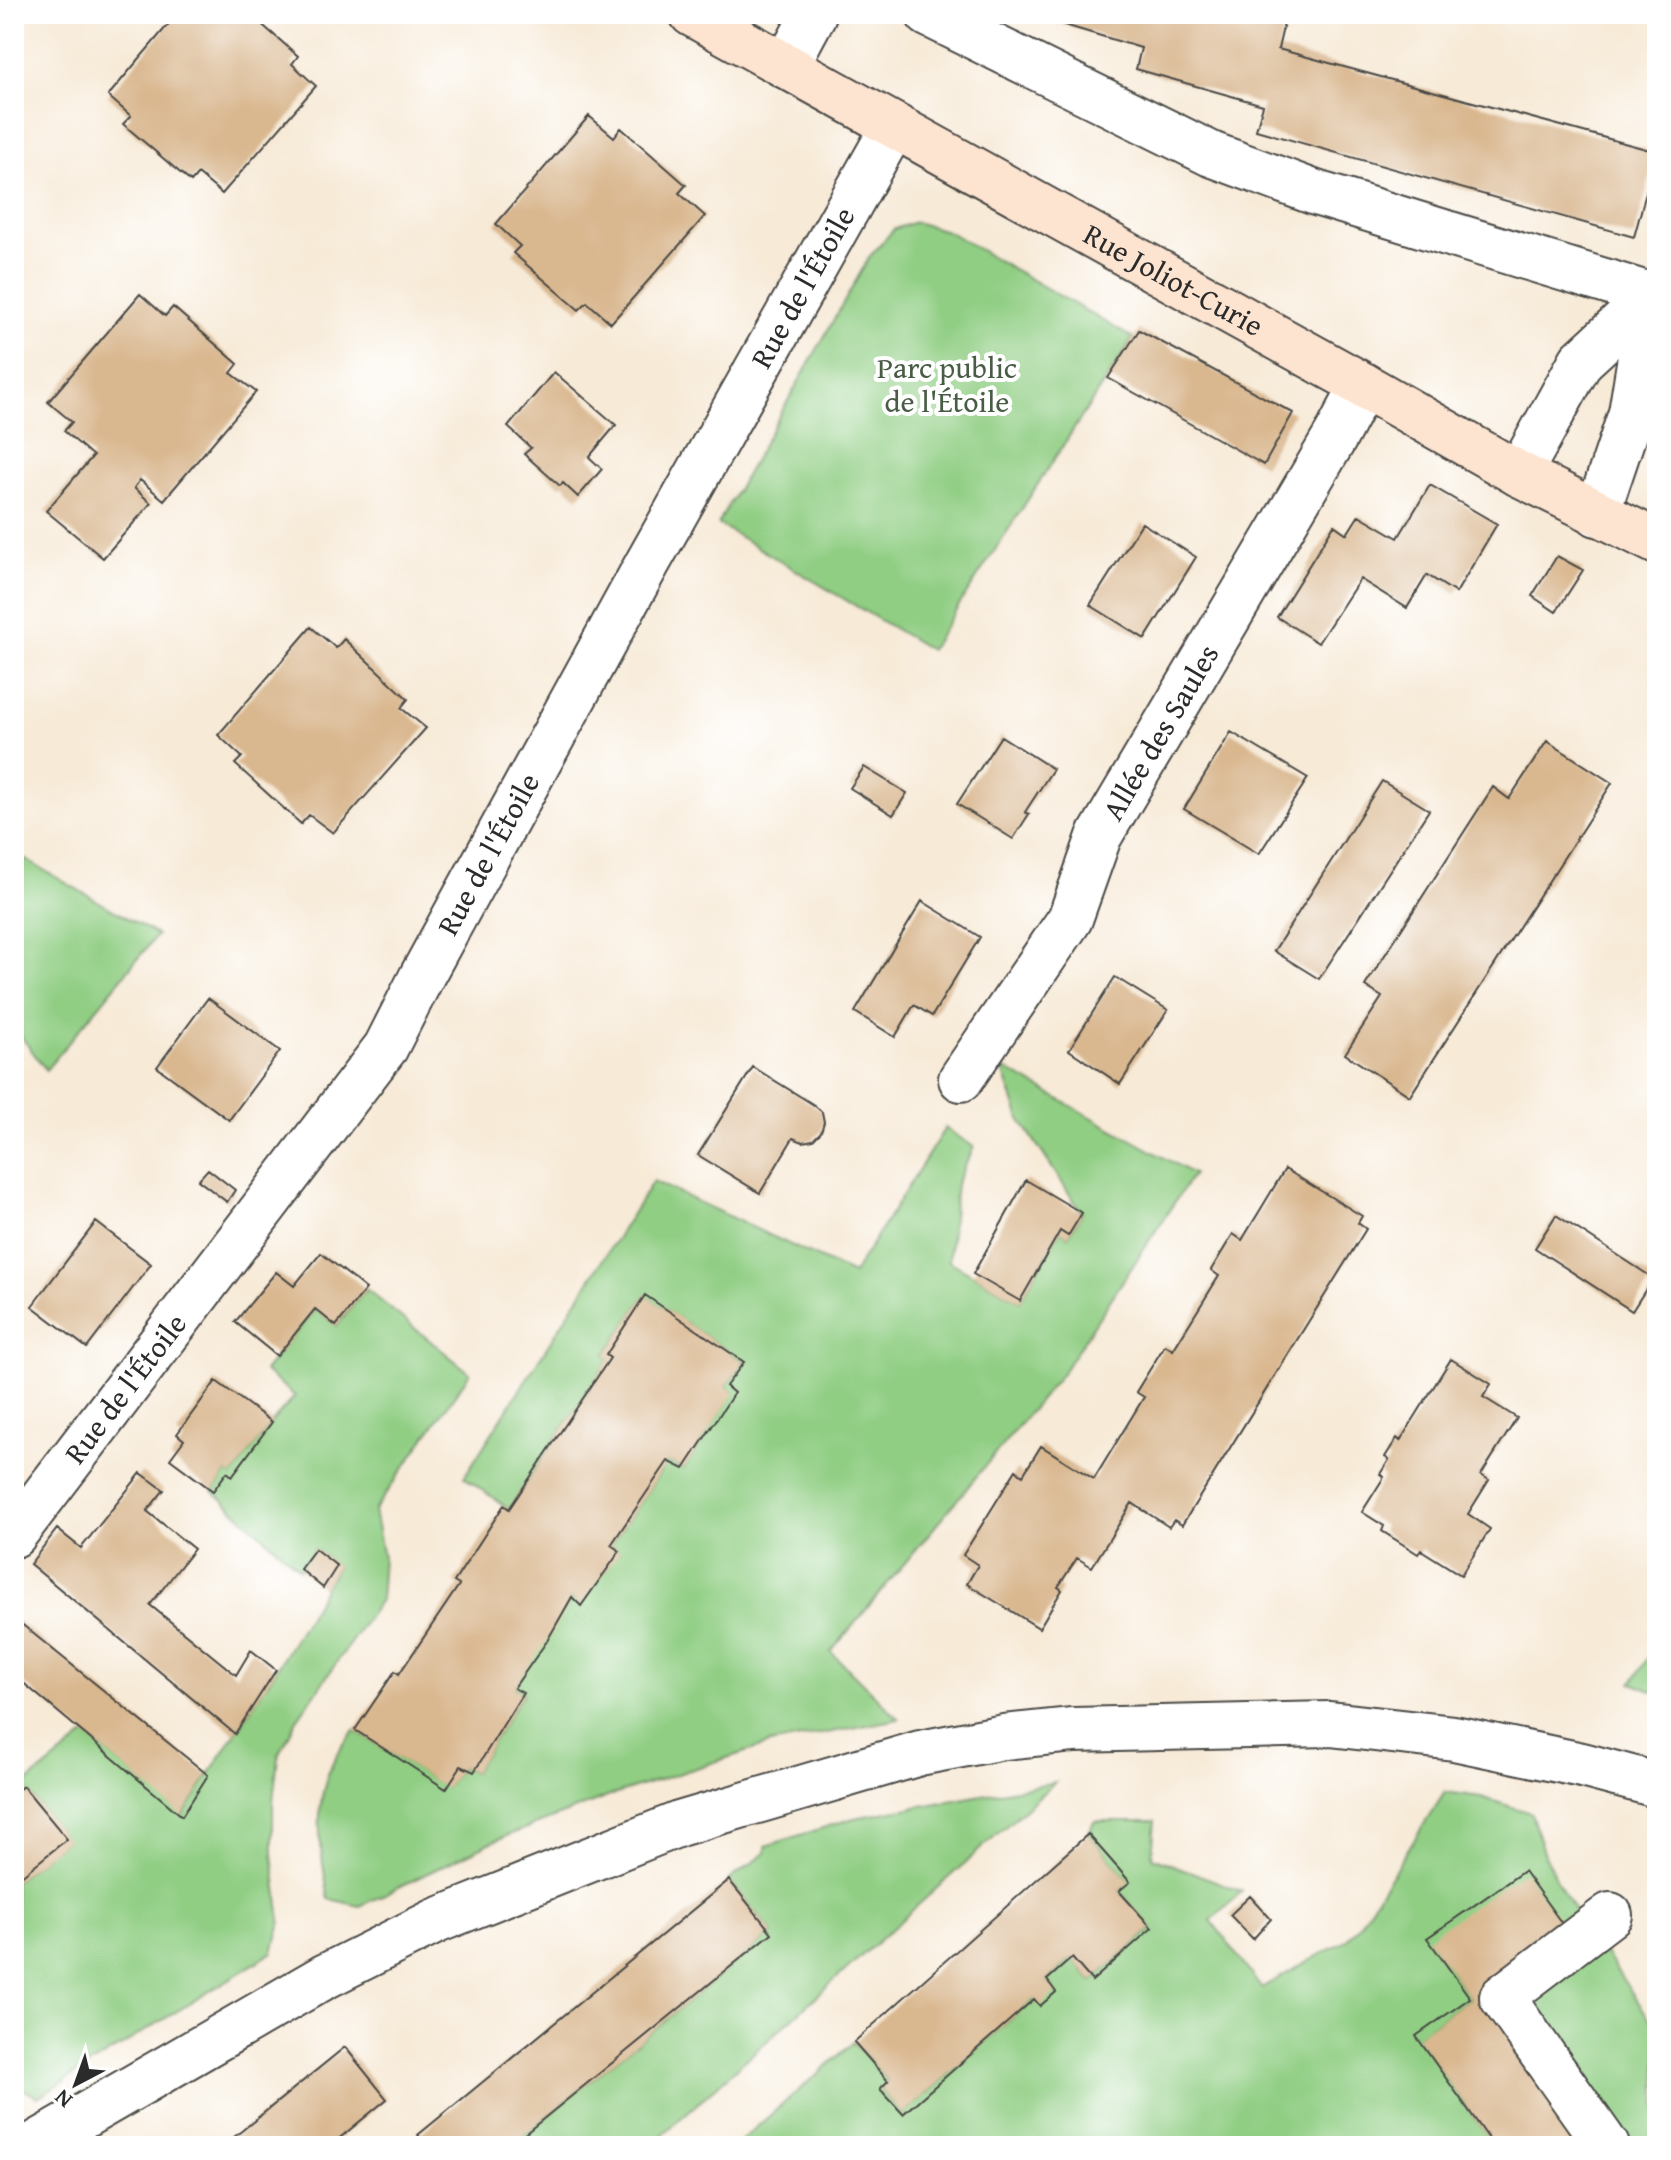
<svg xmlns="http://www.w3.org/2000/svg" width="1671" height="2160" font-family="'Gentium Book Plus',serif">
  <rect width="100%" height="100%" fill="#fff"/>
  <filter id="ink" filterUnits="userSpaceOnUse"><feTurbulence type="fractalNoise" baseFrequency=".0125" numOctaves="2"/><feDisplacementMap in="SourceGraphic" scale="16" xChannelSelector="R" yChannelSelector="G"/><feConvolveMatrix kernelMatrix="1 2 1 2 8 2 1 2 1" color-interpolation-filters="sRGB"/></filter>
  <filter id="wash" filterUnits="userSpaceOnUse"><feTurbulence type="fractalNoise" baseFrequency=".006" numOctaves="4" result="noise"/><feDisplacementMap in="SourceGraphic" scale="32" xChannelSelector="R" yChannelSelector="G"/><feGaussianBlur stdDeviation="1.8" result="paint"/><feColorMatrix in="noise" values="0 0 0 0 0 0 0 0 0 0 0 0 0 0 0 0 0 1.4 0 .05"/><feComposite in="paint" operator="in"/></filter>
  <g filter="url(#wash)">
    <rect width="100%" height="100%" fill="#f7ead7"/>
    <path fill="#90ce83" stroke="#5e7c57" stroke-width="2" d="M915 222 947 231 1133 338 930 650 718 524 870 256 894 229Z
      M14 853 157 935 46 1070 14 1027Z
      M1002 1067 1193 1174 1063 1372 831 1652 899 1719 770 1744 610 1796 496 1840 360 1906 329 1899C317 1835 309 1782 355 1730L446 1788 461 1766 474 1772 523 1693 514 1688 572 1597 581 1605 619 1551 611 1545 668 1461 684 1469 733 1393 726 1386 744 1362 645 1296 606 1354 610 1358 509 1509 464 1477 653 1181 853 1274 945 1128 974 1147 956 1184 949 1261 1020 1301 1060 1231 1068 1236 1082 1213 1020 1119Z
      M366 1289 470 1373 374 1511 383 1557 380 1600 296 1721 278 1757 273 1801V1854L281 1922 273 1952 38 2097 21 2088 14 2091V1882L66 1839 23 1786 86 1735 183 1815 276 1670 337 1567 315 1549 300 1569 213 1491 227 1472 232 1476 272 1422 295 1396 264 1371 315 1309 337 1326Z
      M1657 1644V1693L1632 1683Z
      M1055 1782 650 2146H510L772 1933 729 1880 766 1853V1846L854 1818Z
      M1445 1792 1481 1797 1531 1813 1543 1852 1565 1896 1657 2029V2146H1620L1514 2000 1428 1938 1470 1998 1417 2036 1494 2146H735L854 2042 888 2081 880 2089 903 2114 1034 1999 1056 1992 1047 1980 1072 1958 1092 1981 1152 1929 1119 1891 1129 1881 1088 1834 1094 1821H1155L1152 1857 1242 1891 1211 1920 1261 1988 1346 1940 1357 1928Z"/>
    <g id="blocks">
      <path fill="#d9b78f" d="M177 14H250L298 56 292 64 316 86 222 194 198 174 191 182 123 124 131 116 108 96Z
        M1028 14H1265L1285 19 1278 49 1657 152 1634 237 1256 130 1263 105 1136 69 1141 48Z
        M589 116 614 137 621 128 686 185 679 193 705 216 611 323 587 302 579 310 513 253 520 246 496 224Z
        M140 294 165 316 173 307 238 364 231 373 256 392 164 500 140 480 134 488 151 503 103 558 46 511 93 456 64 431 72 422 48 402Z
        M1139 330 1293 413 1264 465 1108 378Z
        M554 372 616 425 589 457 602 469 578 497 563 483 560 486 524 454 531 448 508 427Z
        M1430 485 1497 524 1456 593 1427 575 1407 608 1360 579 1318 643 1277 617 1334 525 1347 534 1359 515 1398 538Z
        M1142 523 1196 557 1145 639 1090 605Z
        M1557 556 1583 570 1556 612 1532 596Z
        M311 627 336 648 344 639 408 699 401 708 426 728 333 833 309 815 301 824 235 764 242 757 218 735Z
        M1231 732 1308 778 1259 854 1184 809Z
        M1001 736 1053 769 1025 812 1029 814 1013 839 957 804Z
        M1547 741 1612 783 1410 1096 1345 1054 1382 997 1365 986 1493 787 1509 799Z
        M864 767 907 793 893 815 850 788Z
        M1382 781 1429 810 1319 979 1274 951Z
        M922 901 980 937 932 1016 914 1005 895 1037 855 1012Z
        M1115 977 1168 1010 1120 1084 1069 1050Z
        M208 998 280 1051 229 1120 157 1067Z
        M753 1067 814 1105 822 1112 824 1122 821 1132 813 1140 803 1142 793 1138 760 1193 698 1155Z
        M208 1169 235 1190 227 1202 198 1180Z
        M1285 1169 1362 1216 1358 1223 1366 1229 1182 1525 1174 1520 1169 1527 1132 1503 1092 1567 1077 1558 1058 1587 1062 1590 1039 1628 967 1584 978 1565 963 1555 1016 1470 1023 1475 1041 1446 1094 1479 1144 1397 1136 1392 1165 1345 1173 1350 1219 1276 1211 1270 1233 1234 1242 1240Z
        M1026 1180 1082 1213 1068 1236 1060 1231 1020 1301 973 1274Z
        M1556 1215 1653 1278 1632 1311 1535 1248Z
        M96 1222 151 1264 87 1348 32 1306Z
        M321 1253 366 1289 336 1326 315 1309 277 1356 235 1322 276 1272 294 1286Z
        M645 1295 744 1362 726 1386 734 1393 684 1469 668 1461 611 1545 620 1551 581 1606 572 1597 547 1641 514 1688 523 1693 474 1772 461 1766 446 1789 355 1730 395 1671 399 1674 459 1585 454 1582 504 1505 509 1509 610 1358 606 1355Z
        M1451 1359 1491 1384 1483 1397 1517 1418 1481 1475 1489 1480 1468 1514 1490 1529 1461 1575 1421 1550 1418 1554 1382 1531 1384 1526 1362 1512 1384 1477 1380 1474 1389 1460 1385 1457 1397 1438 1400 1441Z
        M216 1381 272 1422 232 1476 227 1472 213 1491 170 1459 184 1440 177 1434Z
        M141 1473 164 1490 147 1511 194 1549 150 1605 236 1675 251 1650 276 1670 235 1734 30 1564 57 1529 81 1548Z
        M315 1549 337 1566 323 1588 300 1569Z
        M14 1618 208 1775 182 1816 14 1675Z
        M23 1786 67 1839 14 1882V1793Z
        M1088 1834 1130 1882 1119 1891 1152 1928 1092 1981 1072 1958 1047 1980 1056 1992 1040 2006 1034 1999 903 2114 880 2089 888 2081 854 2042Z
        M1524 1871 1568 1932 1479 1993 1583 2146H1494L1416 2036 1470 1998 1427 1938Z
        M729 1880 772 1933 510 2146H427L418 2135Z
        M1250 1896 1271 1919 1253 1939 1230 1915Z
        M345 2047 387 2099 330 2146H223Z"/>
    </g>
  </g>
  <g filter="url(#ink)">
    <use href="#blocks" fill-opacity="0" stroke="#4a4845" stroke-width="2"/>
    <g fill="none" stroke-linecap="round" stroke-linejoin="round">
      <g stroke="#4a4845" stroke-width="48">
        <g id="street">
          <path d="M928 14 1211 154 1316 193 1650 295"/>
          <path d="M786 66 814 14"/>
          <path d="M1519 474 1581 361 1657 291"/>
          <path d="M1597 514 1631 413 1650 295"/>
          <path id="s1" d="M961 1079 1070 919 1099 837 1337 434 1363 385"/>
          <path id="s2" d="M14 1535 386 1047 423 974 647 564 894 126"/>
          <path d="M32 2146 324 1977 436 1921 679 1824 920 1753 1004 1737 1073 1730 1330 1724 1454 1738 1582 1765 1657 1785"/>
          <path d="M1607 2146 1502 1997 1610 1915"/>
        </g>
      </g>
      <g stroke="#4a4845" stroke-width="48">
        <g id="secondary">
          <path id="s3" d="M692 14 1363 385 1519 474 1657 542"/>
        </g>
      </g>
      <use href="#street" stroke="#fff" stroke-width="44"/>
      <use href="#secondary" stroke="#fde4d0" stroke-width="44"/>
    </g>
  </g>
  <g text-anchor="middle" stroke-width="8" stroke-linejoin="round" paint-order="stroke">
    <g font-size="30" fill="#2b2b2b" stroke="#fff">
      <text dy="10" stroke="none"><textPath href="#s3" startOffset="550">Rue Joliot-Curie</textPath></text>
      <text dy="10" stroke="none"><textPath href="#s2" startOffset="1480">Rue de l'Étoile</textPath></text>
      <text dy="10" stroke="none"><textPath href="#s1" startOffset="402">Allée des Saules</textPath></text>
      <text dy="10" stroke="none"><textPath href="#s2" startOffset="832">Rue de l'Étoile</textPath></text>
      <text dy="10" stroke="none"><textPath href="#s2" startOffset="184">Rue de l'Étoile</textPath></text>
    </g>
    <g font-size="30" fill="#495c45" stroke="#fff">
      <text x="947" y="378">Parc public<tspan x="947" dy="34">de l'Étoile</tspan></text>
    </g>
  </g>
  <rect width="1671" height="2160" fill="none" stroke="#fff" stroke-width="48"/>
  <g transform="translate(76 2084) rotate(221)" stroke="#ffffff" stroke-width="6" paint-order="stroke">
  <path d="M0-6L14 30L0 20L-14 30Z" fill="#2b2b2b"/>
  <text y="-12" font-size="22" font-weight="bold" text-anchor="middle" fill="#2b2b2b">N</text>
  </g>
</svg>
